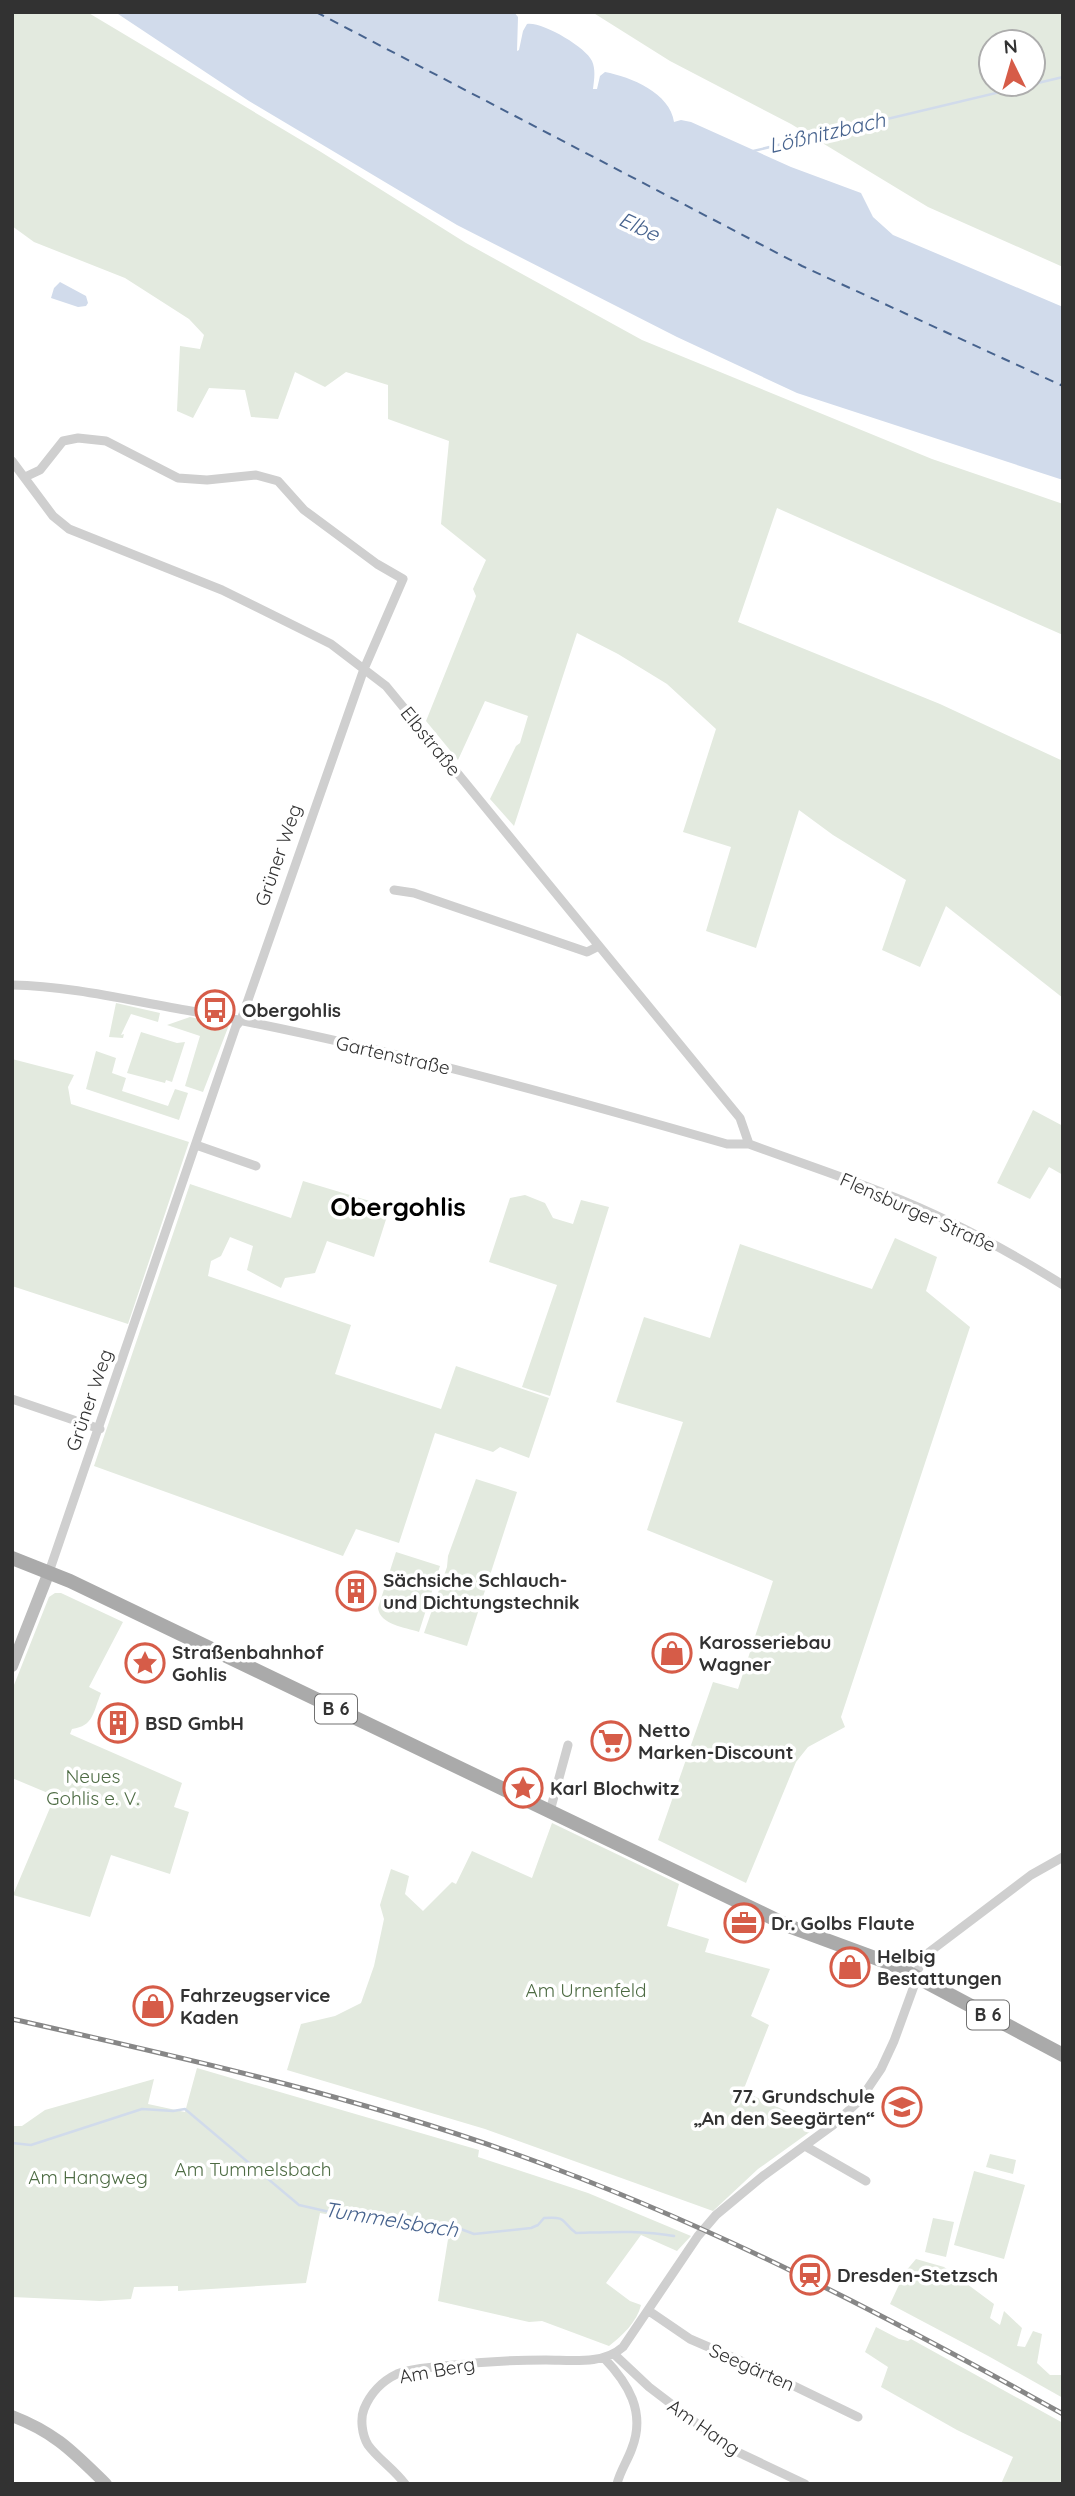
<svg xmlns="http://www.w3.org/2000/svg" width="1075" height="2496" font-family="Quicksand,sans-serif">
  <rect width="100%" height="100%" fill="#fff"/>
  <path fill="#e3eadf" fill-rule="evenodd" d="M12 12H87L321 152 466 243 642 340 932 459 1063 504V635L777 508 738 622 940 704 1063 761V998L946 906 920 967 882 950 906 880 833 835 799 810 756 948 706 931 731 847 683 832 716 729 667 684 618 654 577 633 514 826 490 799 516 746 520 743 528 716 485 701 458 760 426 721 475 599 476 596 473 589 486 560 441 524 449 441 388 419V385L346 372 325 387 295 372 278 419 251 417 245 390 209 388 193 418 177 411 180 346 200 349 204 335 189 319 125 278 34 242 12 226Z
    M592 12H1063V267L928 207 791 124 670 61ZM991 42H1033V84H991Z
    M116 1003 160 1013 158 1022 131 1014 121 1035 124 1034 123 1038 109 1037Z
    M190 1017 229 1025 203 1092 185 1086 200 1036 167 1025Z
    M141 1032 177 1043 185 1042 172 1082 166 1080 165 1083 127 1073Z
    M96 1051 116 1058 112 1073 126 1078 122 1091 168 1106 175 1089 188 1093 179 1120 86 1089Z
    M12 1059 74 1075 68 1087 71 1104 189 1142 128 1324 12 1286Z
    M1033 1110 1063 1126V1175L1049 1167 1030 1199 997 1183Z
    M303 1181 390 1207 374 1257 327 1241 315 1273 285 1278 281 1288 247 1270 253 1246 230 1237 221 1256 211 1261 208 1276 351 1325 335 1374 441 1409 456 1366 549 1398 529 1458 500 1447 493 1452 435 1433 399 1543 356 1529 343 1556 94 1466 190 1184 291 1218Z
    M525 1195 545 1203 553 1218 573 1224 581 1200 609 1207 550 1396 522 1387 557 1285 489 1262 510 1198Z
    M895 1238 937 1257 926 1291 970 1327 841 1717 845 1727 808 1747 796 1762 746 1883 658 1840 713 1682 738 1689 773 1581 647 1530 683 1422 616 1402 644 1317 710 1338 740 1244 872 1289Z
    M476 1479 517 1492 467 1646 424 1633 447 1567 448 1556Z
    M396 1552 440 1566 419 1632C405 1627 380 1625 378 1608Z
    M55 1593H61L123 1622 89 1687 101 1693C93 1712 94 1726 72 1729L70 1734 182 1783 174 1807 189 1812 170 1874 111 1855 90 1917 13 1895 55 1796 12 1778V1690L49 1597Z
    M552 1823 679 1884 667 1926 709 1939 705 1952 770 1969 751 2016 769 2025 743 2091 818 2126 758 2169 713 2211 485 2129 287 2070 301 2024 335 2016 361 2003 374 1966 384 1919 380 1905 391 1869 409 1876 405 1894 423 1911 452 1882 456 1884 472 1851 532 1878Z
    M197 2068 479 2150 478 2157 588 2193 691 2236 677 2251 641 2235 606 2283 630 2301 641 2305C637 2322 622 2336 609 2346L542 2321 529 2322 438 2301 450 2227 402 2228 320 2213 306 2283 178 2291V2286L134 2287 131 2299 100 2301 12 2297V2126H22L45 2110 154 2079 148 2104 185 2112Z
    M990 2154 1016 2160 1013 2174 986 2167Z
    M974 2171 1025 2185 1004 2259 954 2245Z
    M933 2218 954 2222 946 2257 925 2252Z
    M916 2259 944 2267 994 2304 990 2318 1000 2325 1004 2311 1022 2328 1017 2346 1025 2347 1033 2331 1042 2334 1037 2363 1050 2375H1063V2398L990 2357 890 2304 905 2272Z
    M876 2327 899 2339 908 2341 911 2339 1063 2423V2484H1001L1013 2457 957 2430 881 2387 888 2367 865 2352Z"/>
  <path fill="#d1dbeb" d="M115 12H514L518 17 517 51 519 50 523 31 527 24C541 21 586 47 592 61 596 70 594 80 593 89H597L600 76 605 72C631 77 670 93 674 122L681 120 691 122 791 167 861 193 873 217 893 235 1063 307V480L797 393 677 337 457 225 249 101Z
    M60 282 86 296 88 303 86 306 78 307 51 298 54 288Z"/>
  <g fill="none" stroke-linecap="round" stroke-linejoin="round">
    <path stroke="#d1dbeb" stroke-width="2.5" d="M749 152 1063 77
      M12 2143 31 2145 142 2109 173 2111 185 2109 299 2205 343 2215 407 2226 450 2225 474 2234 531 2228 538 2225 544 2218C568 2216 561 2222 576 2233 611 2232 639 2230 674 2236"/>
    <path stroke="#47638e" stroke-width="2" stroke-dasharray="9 7" stroke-linecap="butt" d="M316 12 802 266 1063 386"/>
    <path stroke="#cfcfcf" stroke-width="9" d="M12 461 53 516 69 529 222 590 311 634 331 644 386 686 740 1118 749 1144
      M25 477 40 470 63 441 78 438 106 441 178 478 207 480 256 475 278 481 304 510 377 564 403 579 364 669 241 1020 236 1026 49 1572
      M394 890 414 893 587 952 599 946
      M12 985C72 986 131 1001 191 1011 372 1044 550 1093 727 1144H749C795 1161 841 1176 886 1194 948 1218 1007 1250 1063 1285
      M196 1145 256 1166
      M12 1399 100 1429
      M550 1811 568 1745
      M805 2146 866 2181
      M649 2311 690 2339 757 2368 858 2417
      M615 2355 649 2387 729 2448 805 2484
      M604 2358C628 2383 646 2412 632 2448 628 2460 620 2471 617 2484
      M405 2484C394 2469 378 2459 368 2445 362 2435 360 2419 364 2409 370 2394 382 2381 397 2374 412 2368 429 2368 444 2366 478 2362 512 2360 546 2360 571 2360 603 2365 623 2347L698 2236 716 2215 763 2176 833 2125 860 2100 881 2069 894 2041 914 1986V1976L928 1953 1031 1875 1063 1857"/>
    <path stroke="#bcbcbc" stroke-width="12" d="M12 1666 49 1572
      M12 2416C56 2433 73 2452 106 2484"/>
    <path stroke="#aaa" stroke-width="14" d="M12 1558 70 1581 791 1927 894 1965 1063 2055"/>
    <g stroke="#878787" stroke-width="5">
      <path id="rail" d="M12 2019C184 2058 355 2096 521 2156 713 2225 885 2315 1063 2414"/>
    </g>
    <use href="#rail" stroke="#fff" stroke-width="2.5" stroke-dasharray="8" stroke-linecap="butt"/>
  </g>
  <defs>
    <g id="bus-ring" transform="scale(2.0125)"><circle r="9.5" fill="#fff" stroke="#d65c48" stroke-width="1.5"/><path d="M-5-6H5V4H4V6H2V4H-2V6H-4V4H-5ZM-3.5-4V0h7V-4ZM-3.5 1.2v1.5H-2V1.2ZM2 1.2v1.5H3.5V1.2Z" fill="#d65c48"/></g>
    <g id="building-ring" transform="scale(2.0125)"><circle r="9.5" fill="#fff" stroke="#d65c48" stroke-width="1.5"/><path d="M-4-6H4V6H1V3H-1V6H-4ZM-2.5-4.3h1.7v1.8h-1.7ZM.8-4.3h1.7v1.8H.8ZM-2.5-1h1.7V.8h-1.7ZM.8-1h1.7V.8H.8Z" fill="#d65c48"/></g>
    <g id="shop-ring" transform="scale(2.0125)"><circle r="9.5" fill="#fff" stroke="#d65c48" stroke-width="1.5"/><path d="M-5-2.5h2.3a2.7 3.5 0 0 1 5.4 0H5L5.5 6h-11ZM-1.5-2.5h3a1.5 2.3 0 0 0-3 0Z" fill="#d65c48"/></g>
    <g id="sight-ring" transform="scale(2.0125)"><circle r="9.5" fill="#fff" stroke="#d65c48" stroke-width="1.5"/><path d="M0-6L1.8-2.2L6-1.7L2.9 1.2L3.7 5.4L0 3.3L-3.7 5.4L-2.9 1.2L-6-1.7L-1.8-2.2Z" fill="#d65c48"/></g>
    <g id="supermarket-ring" transform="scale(2.0125)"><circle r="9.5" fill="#fff" stroke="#d65c48" stroke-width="1.5"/><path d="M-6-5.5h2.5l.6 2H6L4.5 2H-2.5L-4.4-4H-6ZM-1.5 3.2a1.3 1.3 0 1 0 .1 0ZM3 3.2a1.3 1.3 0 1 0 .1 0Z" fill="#d65c48"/></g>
    <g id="office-ring" transform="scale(2.0125)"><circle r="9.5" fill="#fff" stroke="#d65c48" stroke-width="1.5"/><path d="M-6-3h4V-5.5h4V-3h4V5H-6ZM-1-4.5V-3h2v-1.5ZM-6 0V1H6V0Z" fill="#d65c48"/></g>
    <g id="school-ring" transform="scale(2.0125)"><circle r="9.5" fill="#fff" stroke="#d65c48" stroke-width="1.5"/><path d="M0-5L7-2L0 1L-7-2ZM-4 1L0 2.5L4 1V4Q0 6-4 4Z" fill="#d65c48"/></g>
    <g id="station-ring" transform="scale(2.0125)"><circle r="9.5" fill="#fff" stroke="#d65c48" stroke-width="1.5"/><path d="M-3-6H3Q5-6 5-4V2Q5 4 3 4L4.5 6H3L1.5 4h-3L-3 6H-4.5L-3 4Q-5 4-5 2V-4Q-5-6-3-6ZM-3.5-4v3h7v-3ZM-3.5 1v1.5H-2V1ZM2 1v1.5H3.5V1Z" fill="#d65c48"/></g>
  </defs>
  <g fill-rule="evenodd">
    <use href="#bus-ring" x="215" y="1010"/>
    <use href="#building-ring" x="356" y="1591"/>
    <use href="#shop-ring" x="672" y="1653"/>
    <use href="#sight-ring" x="145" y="1663"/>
    <use href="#building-ring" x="118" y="1723"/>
    <use href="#supermarket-ring" x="611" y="1741"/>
    <use href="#sight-ring" x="523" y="1788"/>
    <use href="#office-ring" x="744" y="1923"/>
    <use href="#shop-ring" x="850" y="1967"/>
    <use href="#shop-ring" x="153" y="2006"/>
    <use href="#school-ring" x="902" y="2107"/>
    <use href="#station-ring" x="810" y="2275"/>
  </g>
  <g text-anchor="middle" stroke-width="7" stroke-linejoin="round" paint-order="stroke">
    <g fill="#fff" stroke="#707070" stroke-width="2">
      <rect x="315" y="1694.5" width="42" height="29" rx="5"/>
      <rect x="967" y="2000.5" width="42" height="29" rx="5"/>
    </g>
    <g font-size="18" font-weight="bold" fill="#323232">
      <text x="336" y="1715">B 6</text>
      <text x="988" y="2021">B 6</text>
    </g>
    <g font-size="19" fill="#323232" stroke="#fff">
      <text transform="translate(431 741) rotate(51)" y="7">Elbstraße</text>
      <text transform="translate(278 855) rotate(-71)" y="7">Grüner Weg</text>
      <text transform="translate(393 1055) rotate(13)" y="7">Gartenstraße</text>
      <text transform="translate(918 1212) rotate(24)" y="7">Flensburger Straße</text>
      <text transform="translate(89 1400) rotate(-71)" y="7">Grüner Weg</text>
      <text transform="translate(752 2367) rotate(24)" y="7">Seegärten</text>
      <text transform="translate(437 2370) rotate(-10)" y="7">Am Berg</text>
      <text transform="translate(704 2427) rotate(35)" y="7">Am Hang</text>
    </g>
    <g font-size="19" font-weight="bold" fill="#323232" stroke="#fff" text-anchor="start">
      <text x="242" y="1017">Obergohlis</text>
      <text x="383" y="1587">Sächsiche Schlauch-<tspan x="383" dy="22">und Dichtungstechnik</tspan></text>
      <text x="699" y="1649">Karosseriebau<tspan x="699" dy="22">Wagner</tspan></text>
      <text x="172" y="1659">Straßenbahnhof<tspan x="172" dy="22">Gohlis</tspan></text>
      <text x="145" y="1730">BSD GmbH</text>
      <text x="638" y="1737">Netto<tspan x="638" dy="22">Marken-Discount</tspan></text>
      <text x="550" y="1795">Karl Blochwitz</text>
      <text x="771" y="1930">Dr. Golbs Flaute</text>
      <text x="877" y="1963">Helbig<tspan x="877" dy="22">Bestattungen</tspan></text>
      <text x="180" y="2002">Fahrzeugservice<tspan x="180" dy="22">Kaden</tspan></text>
      <text x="875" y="2103" text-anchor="end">77. Grundschule<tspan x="875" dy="22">„An den Seegärten“</tspan></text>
      <text x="837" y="2282">Dresden-Stetzsch</text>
    </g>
    <g font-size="19" fill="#4d6b43" stroke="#fff">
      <text x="93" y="1783">Neues<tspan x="93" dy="22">Gohlis e. V.</tspan></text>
      <text x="586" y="1997">Am Urnenfeld</text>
      <text x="253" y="2176">Am Tummelsbach</text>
      <text x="88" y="2184">Am Hangweg</text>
    </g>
    <g font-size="21" font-style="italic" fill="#47638e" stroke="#fff">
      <text transform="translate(827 133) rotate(-13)" y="7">Lößnitzbach</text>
      <text transform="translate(639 227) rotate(25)" y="7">Elbe</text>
      <text transform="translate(391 2220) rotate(9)" y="7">Tummelsbach</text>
    </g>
    <g font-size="26" font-weight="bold" fill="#000" stroke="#fff">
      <text x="398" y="1216">Obergohlis</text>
    </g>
  </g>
  <rect width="1075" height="2496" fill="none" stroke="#323232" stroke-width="28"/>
  <g transform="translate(1012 63) rotate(355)"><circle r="33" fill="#ffffff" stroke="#adadad" stroke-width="2"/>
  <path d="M0-5L12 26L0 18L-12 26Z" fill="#d65c48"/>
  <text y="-10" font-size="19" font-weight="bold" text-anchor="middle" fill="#323232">N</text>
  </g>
</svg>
